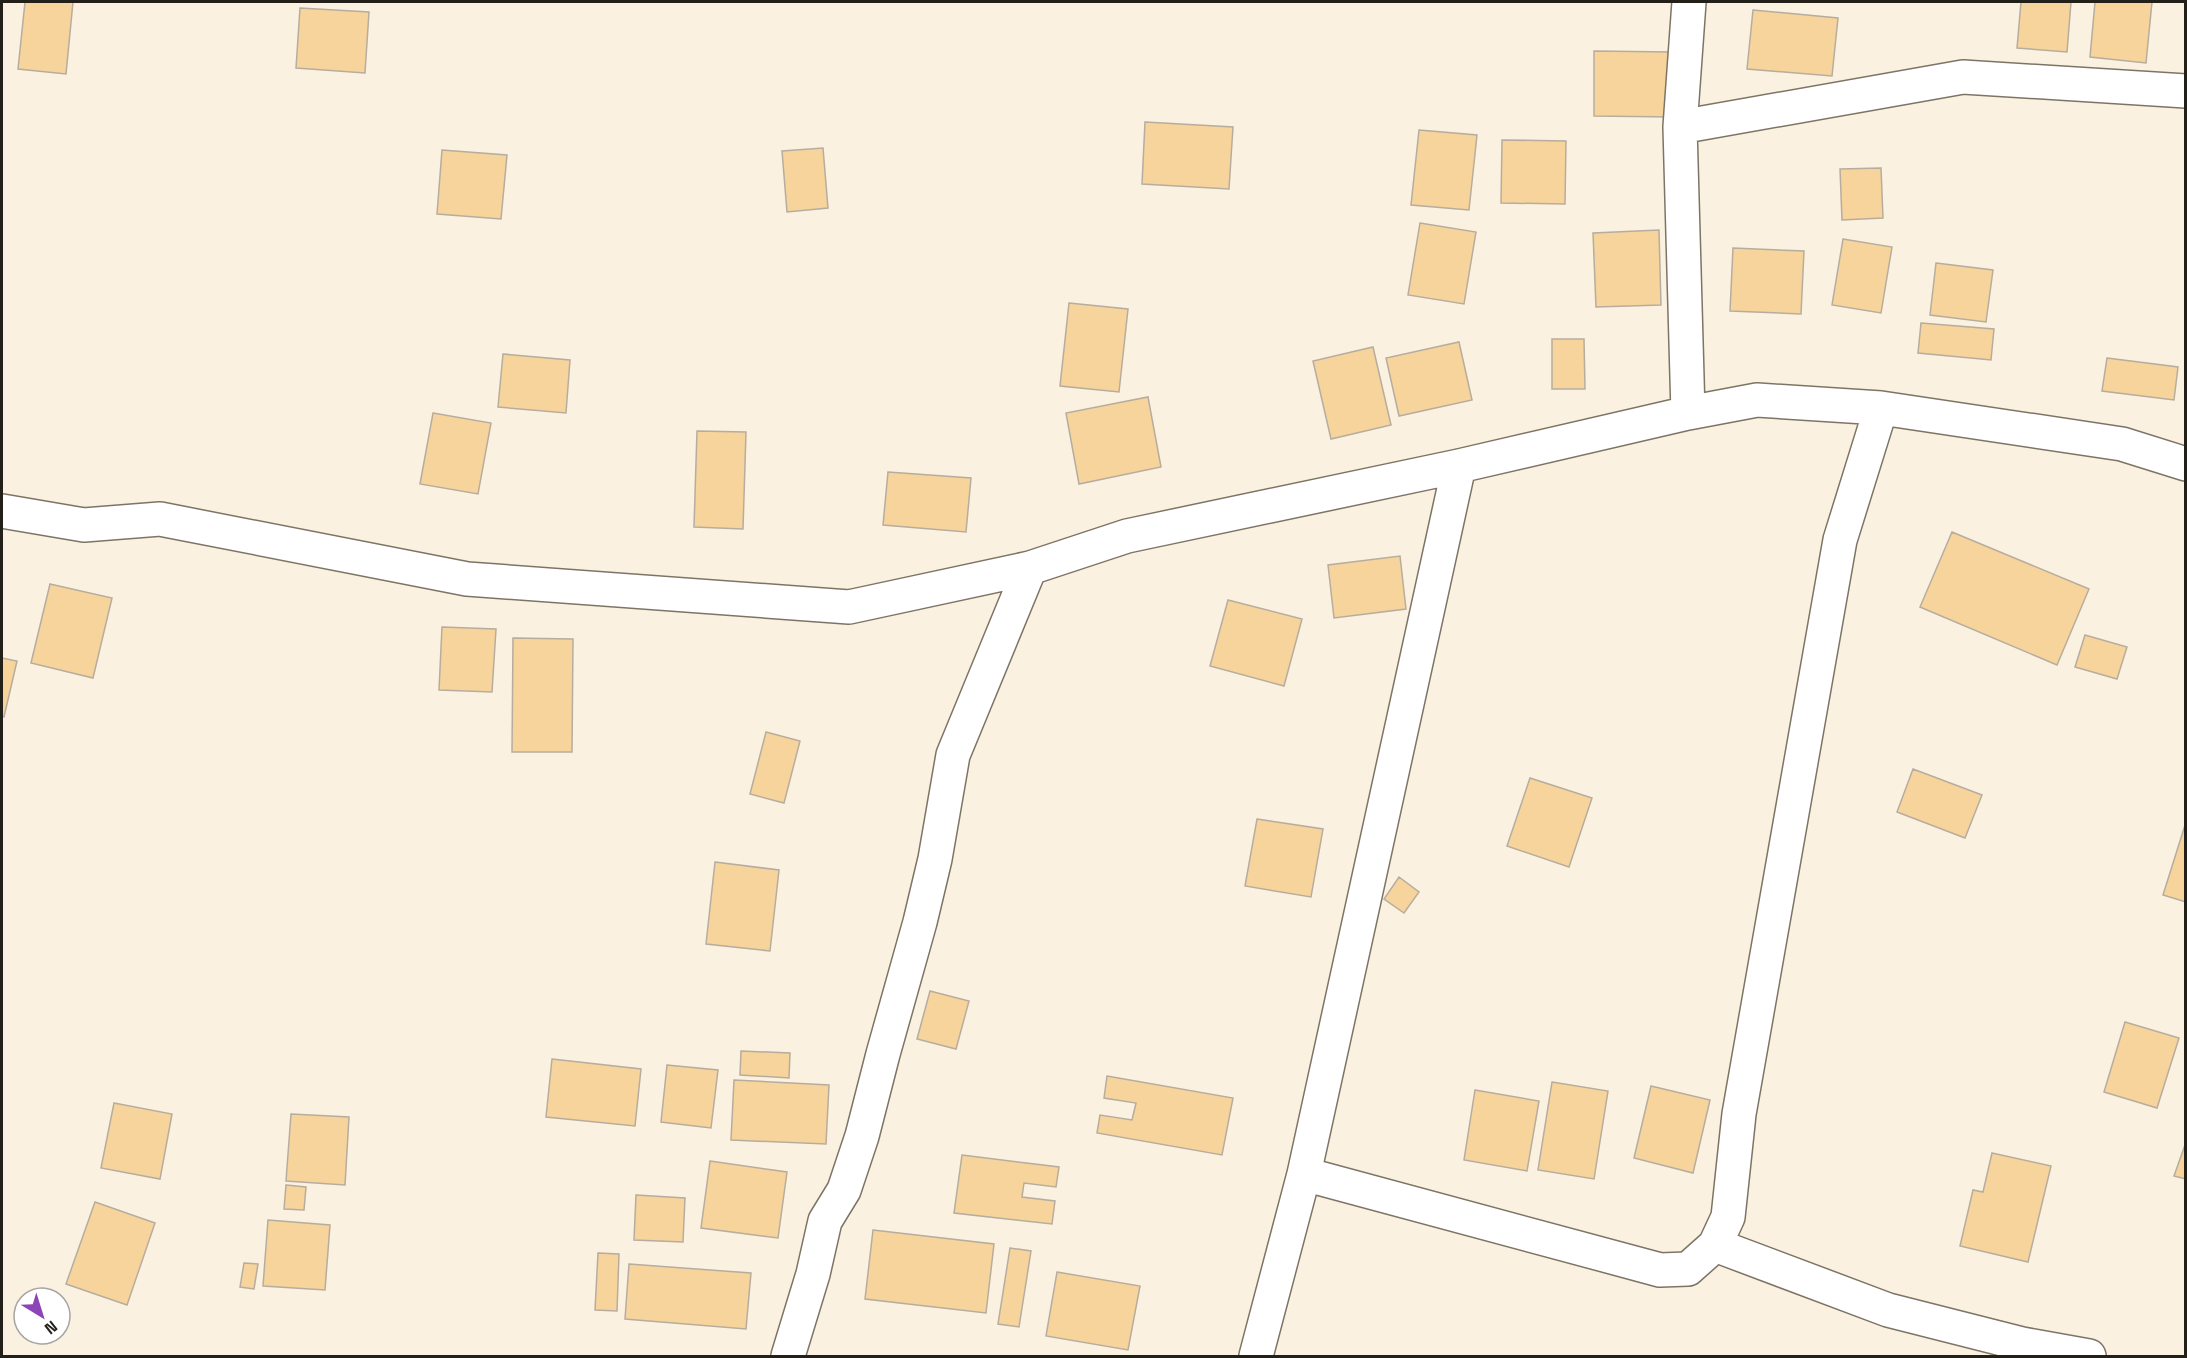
<svg xmlns="http://www.w3.org/2000/svg" width="2187" height="1358" font-family="'Space Grotesk',sans-serif">
  <rect width="100%" height="100%" fill="#fbf1e1"/>
  <path fill="#f6d49c" stroke="#b7ad9e" stroke-width="1.5" d="M25 2H73L66 74 18 69Z
    M2021 2H2071L2067 52 2017 48Z
    M2095 2H2152L2146 63 2090 57Z
    M300 8 369 12 365 73 296 68Z
    M1753 10 1838 18 1832 76 1747 69Z
    M1594 51 1672 52V117L1594 116Z
    M1145 122 1233 127 1229 189 1142 184Z
    M1419 130 1477 135 1469 210 1411 205Z
    M1502 140 1566 141 1565 204 1501 203Z
    M823 148 828 208 787 212 782 151Z
    M442 150 507 155 501 219 437 214Z
    M1881 168 1883 218 1842 220 1840 169Z
    M1420 223 1476 232 1464 304 1408 295Z
    M1659 230 1661 305 1596 307 1593 233Z
    M1843 239 1892 247 1881 313 1832 305Z
    M1733 248 1804 251 1801 314 1730 311Z
    M1936 263 1993 270 1986 322 1930 315Z
    M1069 303 1128 309 1119 392 1060 386Z
    M1921 323 1994 329 1991 360 1918 353Z
    M1552 339H1584L1585 389H1552Z
    M1459 342 1472 400 1399 416 1386 358Z
    M1373 347 1391 425 1331 439 1313 361Z
    M503 354 570 360 566 413 498 407Z
    M2107 358 2178 367 2174 400 2102 391Z
    M1148 397 1161 467 1079 484 1066 413Z
    M433 413 491 423 478 494 420 484Z
    M697 431 746 432 743 529 694 527Z
    M888 472 971 478 966 532 883 525Z
    M1952 532 2089 589 2057 665 1920 607Z
    M1400 556 1406 609 1334 618 1328 565Z
    M50 584 112 598 93 678 31 663Z
    M1228 600 1302 619 1284 686 1210 666Z
    M442 627 496 629 492 692 439 690Z
    M2085 635 2127 647 2117 679 2075 667Z
    M513 638 573 639 572 752H512Z
    M2 658 17 661 4 717 2 716Z
    M766 732 800 741 784 803 750 794Z
    M1913 769 1982 795 1965 838 1897 812Z
    M1530 778 1592 798 1569 867 1507 846Z
    M1257 819 1323 829 1311 897 1245 886Z
    M2185 825H2186V902L2163 895Z
    M715 862 779 870 770 951 706 944Z
    M1399 877 1419 892 1404 913 1384 899Z
    M930 991 969 1001 956 1049 917 1039Z
    M2125 1022 2179 1038 2157 1108 2104 1092Z
    M741 1051 790 1053 789 1078 740 1075Z
    M552 1059 641 1069 635 1126 546 1117Z
    M667 1065 718 1070 711 1128 661 1122Z
    M1107 1076 1233 1098 1222 1155 1097 1133 1100 1115 1132 1120 1136 1103 1104 1098Z
    M734 1080 829 1085 826 1144 731 1140Z
    M1552 1082 1608 1091 1594 1179 1538 1170Z
    M1651 1086 1710 1100 1693 1173 1634 1158Z
    M1475 1090 1539 1101 1527 1171 1464 1160Z
    M114 1103 172 1114 160 1179 101 1168Z
    M291 1114 349 1117 345 1185 286 1181Z
    M2186 1142V1179L2174 1176Z
    M1992 1153 2051 1166 2028 1262 1960 1246 1973 1190 1983 1192Z
    M962 1155 1059 1167 1056 1187 1024 1183 1022 1197 1055 1201 1052 1224 954 1213Z
    M710 1161 787 1172 778 1238 701 1228Z
    M286 1185 306 1187 304 1210 284 1209Z
    M636 1195 685 1198 683 1242 634 1240Z
    M95 1202 155 1223 127 1305 66 1284Z
    M268 1220 330 1225 325 1290 263 1286Z
    M873 1230 994 1244 986 1313 865 1299Z
    M1010 1248 1031 1251 1019 1327 998 1324Z
    M598 1253 619 1254 617 1311 595 1310Z
    M244 1263 258 1264 254 1289 240 1287Z
    M629 1264 751 1273 746 1329 625 1319Z
    M1057 1272 1140 1286 1128 1350 1046 1336Z"/>
  <g fill="none" stroke-linecap="round" stroke-linejoin="round">
    <g stroke="#7d7466" stroke-width="36">
      <path id="minor" d="M1680 127 1963 77 2186 91
        M1688 413 1680 127 1689 2
        M2 511 84 525 160 519 467 579 849 607 1030 568 1127 536 1459 466 1688 413 1757 400 1881 408 2122 444 2186 464
        M1304 1174 1660 1270 1688 1269 1715 1245 1728 1217 1739 1114 1840 540 1881 408
        M1715 1245 1888 1310 2022 1344 2089 1356
        M788 1356 813 1274 825 1221 844 1190 862 1136 883 1054 920 922 935 859 953 755 1030 568
        M1256 1356 1304 1174 1459 466"/>
    </g>
    <use href="#minor" stroke="#fff" stroke-width="33"/>
  </g>
  <rect width="2187" height="1358" fill="none" stroke="#231f19" stroke-width="6"/>
  <g transform="translate(42 1316) rotate(142)"><circle r="28" fill="#ffffff" stroke="#a7a5a3" stroke-width="1.5"/>
  <path d="M0-4.5L10 22L0 15L-10 22Z" fill="#8c44b7"/>
  <text y="-9" font-size="16" font-weight="bold" text-anchor="middle" fill="#231f19">N</text>
  </g>
</svg>
